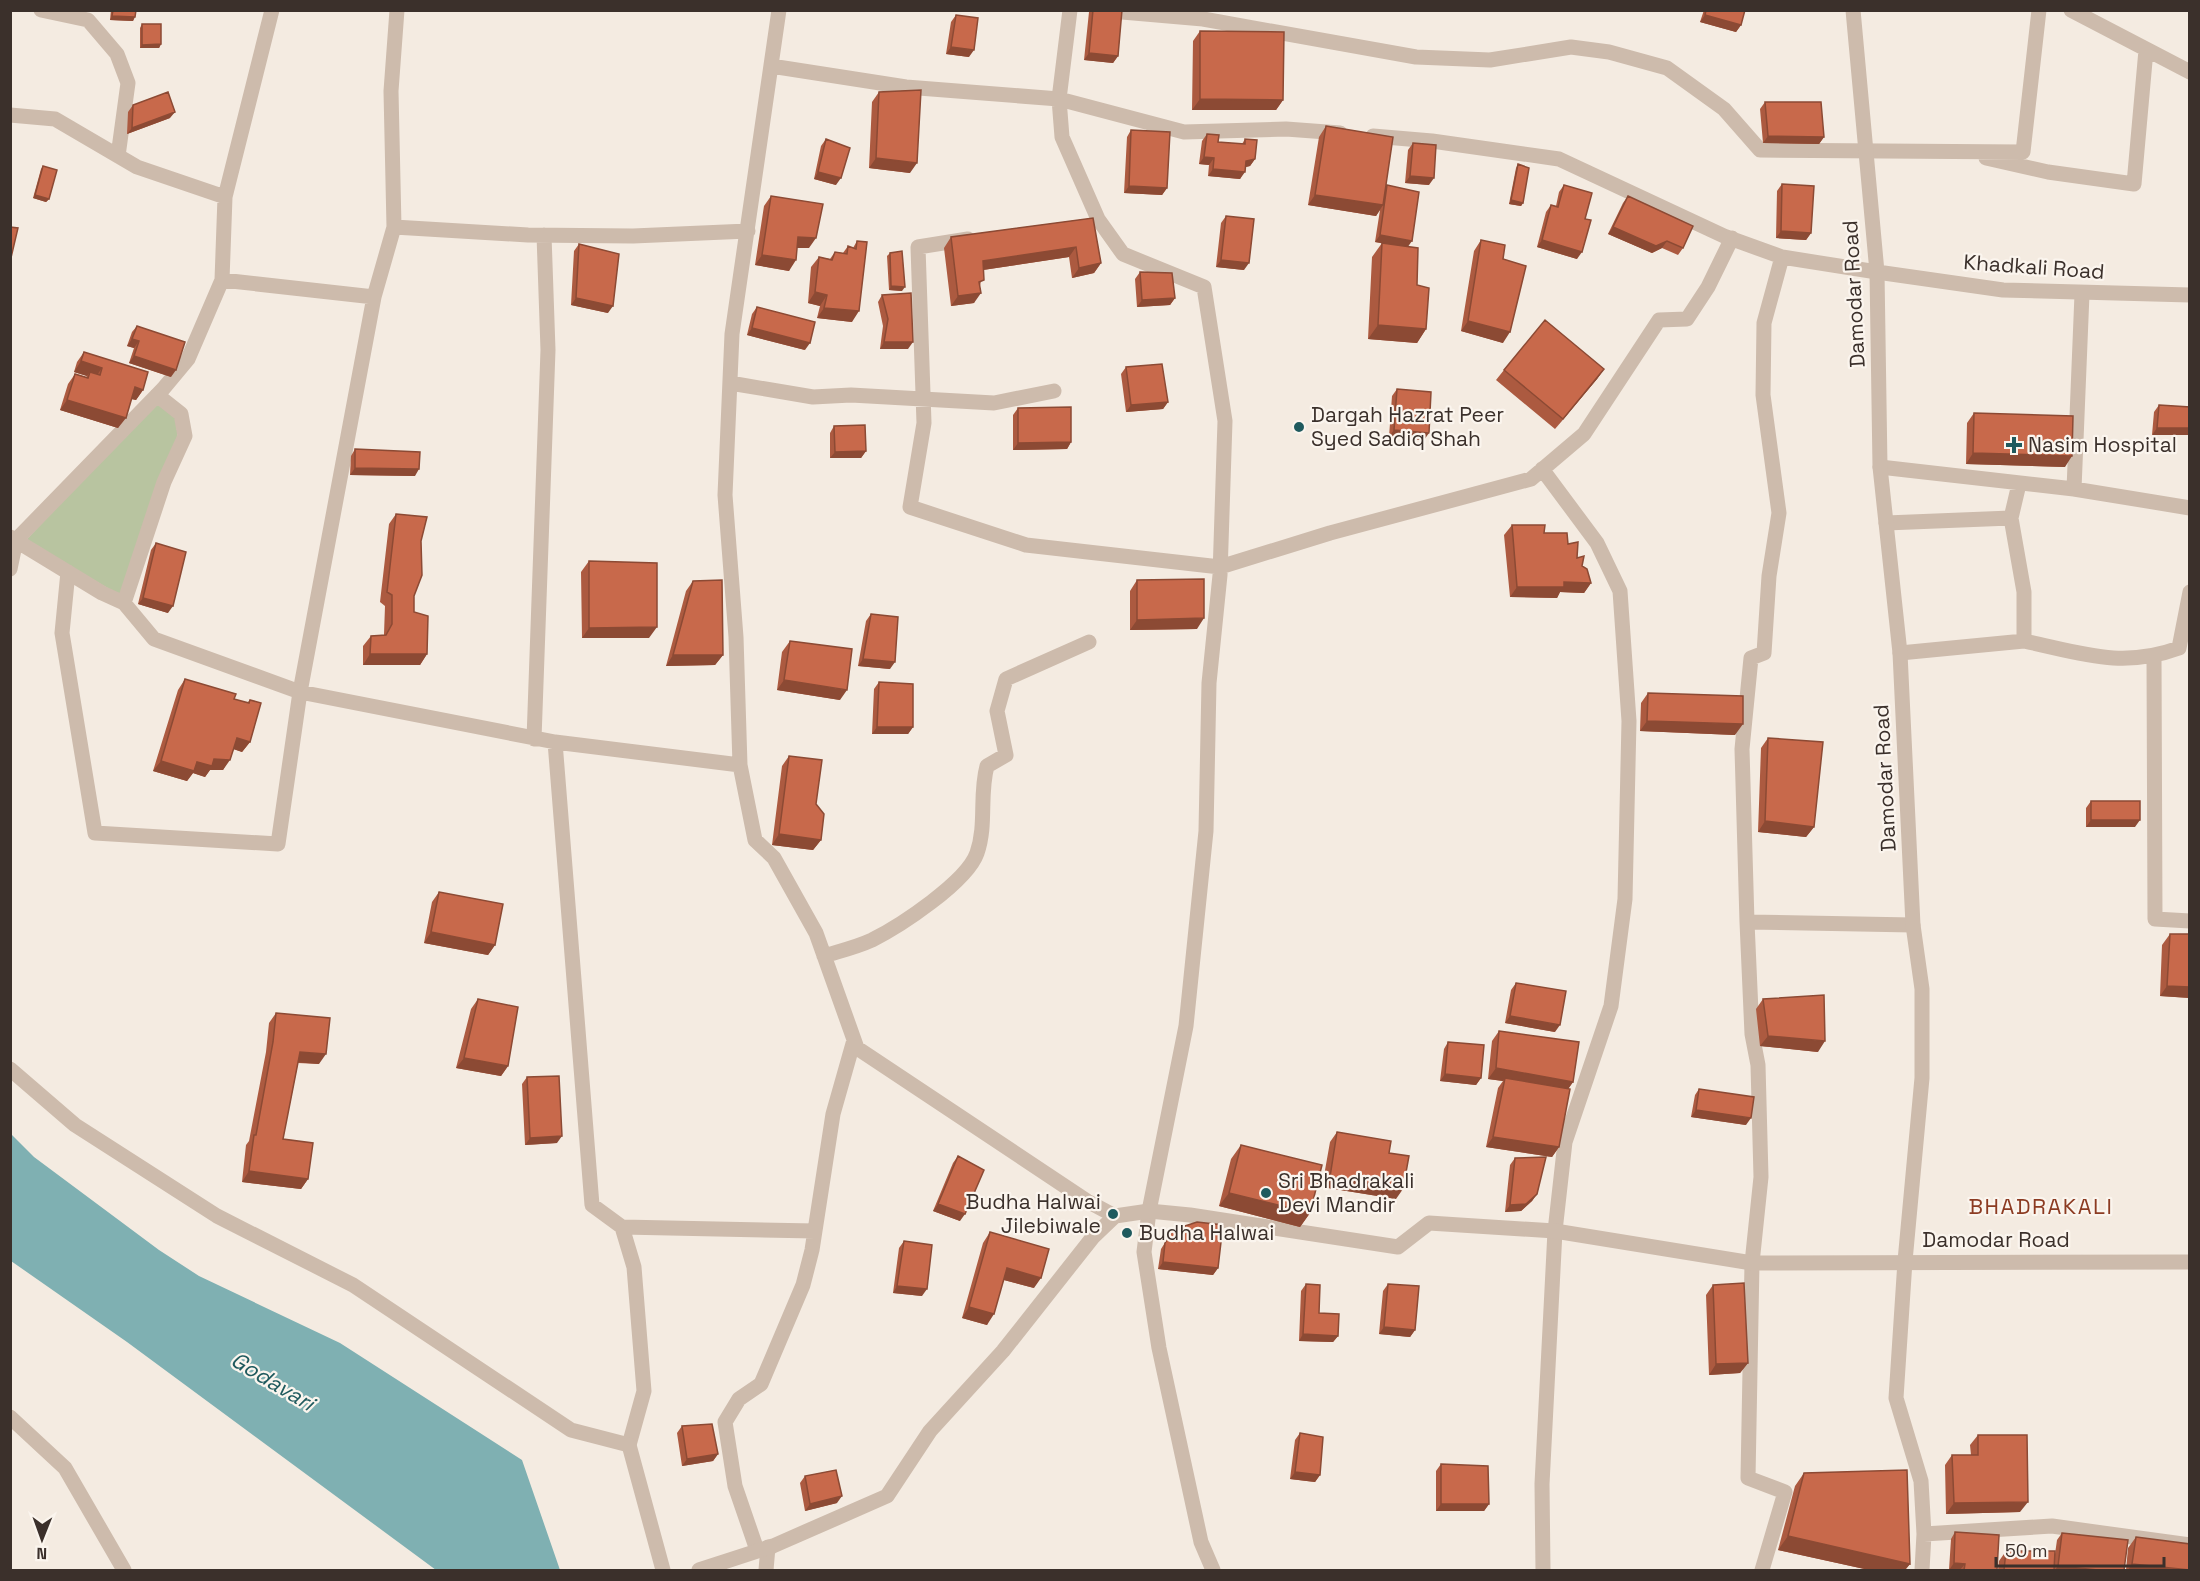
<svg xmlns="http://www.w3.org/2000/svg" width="2200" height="1581" font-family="'Space Grotesk',sans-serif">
  <rect width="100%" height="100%" fill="#f4ebe1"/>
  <path fill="#b8c4a0" d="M156 403 175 416 178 438 121 596 26 540Z"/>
  <path fill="#7fb0b2" d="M11 1134 34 1157 159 1250 199 1276 340 1343 522 1460 560 1570H436L127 1342 11 1261Z"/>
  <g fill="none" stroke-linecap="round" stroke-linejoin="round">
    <path stroke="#cdbbac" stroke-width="15" d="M41 10 88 20 117 54 128 83 118 156
      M1070 10 1059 99 1184 132 1286 129 1340 133
      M1099 10 1203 19 1416 57 1490 60 1571 47 1609 52 1667 68 1724 109 1760 150 2023 152 2039 10
      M2071 10 2190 72
      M771 66 906 87 1059 99 1062 137 1098 219 1123 254 1204 287 1225 421 1220 575 1209 683 1206 831 1186 1026 1149 1211 1144 1252 1159 1348 1201 1542 1213 1570
      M10 115 55 119 137 167 225 197 222 280 374 297
      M1373 136 1432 141 1559 159 1724 236 1782 257 1877 272
      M1986 158 2048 172 2134 184 2146 50
      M225 197 272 10
      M394 227 528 235 633 236 748 231
      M968 239 918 247 924 423 910 507 1026 545 1220 567 1330 533 1531 479 1584 434 1659 320 1687 319 1708 287 1732 238
      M1782 257 1764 323 1763 395 1779 513 1769 576 1764 653 1751 658 1742 749 1747 922 1913 925
      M730 383 813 397 851 395 994 403 1054 391
      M1880 467 2074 489 2190 508
      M1542 469 1597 543 1620 591 1629 721 1625 899 1611 1006 1565 1142 1555 1231 1542 1484 1543 1570
      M2074 489 2082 294
      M2011 518 2019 484
      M1886 523 2011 518 2024 592V641L1900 653
      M10 537 102 593 124 603 154 639 300 692 555 742 740 765 755 840 774 858 816 933 857 1048 1087 1201 1115 1216
      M10 569 16 540 163 389 188 359 222 280
      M68 572 62 633 95 833 278 844 300 692 374 297 394 227 391 91 397 10
      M124 603 164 482 185 436 181 414 157 395
      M2024 641C2081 653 2122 669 2179 648L2190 592
      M2154 657 2155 919 2190 921
      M534 739 548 350 544 235
      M555 742 592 1205 622 1227 634 1267 644 1391 629 1445
      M740 765 736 637 725 495 732 334 779 10
      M1747 922 1752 1034 1758 1065 1761 1177 1752 1263 1748 1478 1785 1492 1762 1570
      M824 956C840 951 857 947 872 940 900 926 967 882 977 853 987 824 979 795 987 766L1006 755 997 711 1006 679 1089 642
      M622 1227 815 1231
      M1905 1261 1896 1398 1921 1481 1924 1534 1922 1570
      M1924 1534 2052 1526 2190 1545
      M757 1550 735 1486 725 1422 739 1399 761 1384 803 1285 812 1250 833 1114 854 1040
      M766 1570 768 1547"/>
    <path stroke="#cdbbac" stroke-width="15" d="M1853 10 1877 272 1880 467 1900 653 1913 925 1922 989V1078L1905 1261
      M1877 272 2003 290 2190 295
      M10 1069 75 1125 217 1216 353 1285 571 1430 629 1445 663 1570
      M10 1417 65 1468 124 1570
      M699 1570 773 1546 887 1496 930 1431 1003 1351 1093 1237 1115 1216 1149 1211 1190 1215 1398 1247 1429 1223 1555 1231 1752 1263 2190 1262"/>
  </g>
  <path fill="#ac5a40" d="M111 10H136L133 21 110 20Z
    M1090 10H1122L1118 56 1113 63 1084 60 1089 12Z
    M1704 10H1745L1741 25 1736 32 1700 22Z
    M956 15 969 57 946 54 951 22Z
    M142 24 161 44 159 48H140V28Z
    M1200 31 1283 100 1276 110H1192L1193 41Z
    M879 92 910 173 869 168 872 102Z
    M1765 102 1824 137 1819 144 1763 143 1760 109Z
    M133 105 170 118 127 134 128 112Z
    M1326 126 1385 188 1387 185 1408 247 1426 329 1417 343 1368 339 1372 257 1382 243 1375 242 1380 210 1376 216 1308 205 1319 137Z
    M1131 130 1167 188 1162 195 1124 193 1127 137Z
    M1207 134 1218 142 1242 144 1245 139 1255 159 1250 166 1246 167 1240 179 1208 176 1209 165 1199 164 1202 141Z
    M826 139 836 185 814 179 821 146Z
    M1413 143 1429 185 1405 183 1408 150Z
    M1518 164 1523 203 1521 206 1509 204 1516 168Z
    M43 166 49 199 46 202 33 198 41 169Z
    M1782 184 1811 233 1806 240 1776 238 1777 191Z
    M1564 185 1585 219 1577 259 1537 247 1546 212 1551 205 1556 206 1559 192Z
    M771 196 809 248H797L789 271 755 265 764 206Z
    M1628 196 1683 248 1678 255 1662 248 1652 253 1608 234 1623 203Z
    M1226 216 1244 270 1216 267 1221 223Z
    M1093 218 1101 263 1094 273 1072 278 1069 257 983 270 980 286 974 303 951 306 944 248 951 237Z
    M1481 240 1503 259V343L1461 331 1474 251Z
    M857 241 852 322 817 318 820 306 808 303 811 267 819 257 830 259 835 252 843 253 848 246 853 248Z
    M579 244 608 313 571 305 574 251Z
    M890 253 902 291 889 290 887 256Z
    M1140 272 1175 298 1170 305 1137 307 1135 279Z
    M882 295 908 349H880L883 326 878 302Z
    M757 307 805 350 747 335 752 314Z
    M137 326 171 377 129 363 134 348 127 346 132 332Z
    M84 352 143 390 136 400 131 399 118 428 60 410 68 384 75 374 86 377 87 376 74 372 77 362Z
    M1126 367 1168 402 1163 409 1126 412 1121 374Z
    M1604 369 1597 379 1555 429 1496 380 1504 370Z
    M1397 389 1424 440 1389 437 1392 396Z
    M2159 405 2190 407 2152 435 2154 412Z
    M1018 408 1071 442 1067 449 1013 450V415Z
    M1974 413 2065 467 1966 464 1967 423Z
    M834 426 866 451 861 458H830V433Z
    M355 449 415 476 350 475 351 456Z
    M396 514 421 541 414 596V612L427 654 420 665H363V646L371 636 384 635V634L385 606 380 602 389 524Z
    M1512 525 1544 533 1568 544 1591 583 1584 593 1560 592 1557 598 1510 597 1504 535Z
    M156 543 168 613 138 604 151 550Z
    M589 561 649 638H582L581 572Z
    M1137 580 1197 629 1130 630V591Z
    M693 581 723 655 715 665 666 666 686 591Z
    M871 614 890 669 858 666 866 621Z
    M790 641 840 700 777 690 782 652Z
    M185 679 234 699 247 703 250 700V742L242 752 234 749 223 770H210L205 777 193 773 187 781 153 771 178 690Z
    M879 682 913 727 908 734H872L874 689Z
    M1648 693 1735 735 1640 731 1641 703Z
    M1768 738 1814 827 1806 837 1758 832 1761 748Z
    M789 756 816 804 821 840 813 850 772 845 782 766Z
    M2091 801 2135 827H2086V808Z
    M439 892 495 945 488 955 424 943 432 902Z
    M2170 934H2190V998L2160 996 2162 945Z
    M1516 983 1555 1032 1505 1023 1511 990Z
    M478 999 508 1066 501 1076 456 1068 471 1009Z
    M1763 999 1818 1052 1760 1046 1756 1009Z
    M276 1013 319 1064 298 1063 283 1139 308 1179 301 1189 242 1182 246 1145 249 1141 266 1052 269 1023Z
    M1499 1031 1573 1082 1568 1089 1559 1147 1552 1157 1486 1147 1498 1088 1503 1081 1488 1079 1492 1041Z
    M1448 1042 1481 1078 1476 1085 1440 1081 1444 1049Z
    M527 1077 557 1143 525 1145 522 1084Z
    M1699 1089 1746 1125 1691 1117 1695 1095Z
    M1337 1132 1389 1153 1396 1199 1322 1187 1330 1142Z
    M1241 1145 1310 1213 1300 1227 1219 1206 1231 1159Z
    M958 1156 960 1221 933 1211 953 1163Z
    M1515 1158 1537 1194 1532 1201 1521 1211 1505 1212 1510 1165Z
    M1173 1230 1218 1268 1213 1275 1158 1269 1161 1249Z
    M990 1232 1034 1288 1004 1280 987 1325 962 1318 983 1243Z
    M904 1241 922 1296 893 1293 899 1248Z
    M1306 1284 1319 1313 1338 1336 1333 1342 1299 1341 1301 1291Z
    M1388 1284 1415 1330 1410 1337 1379 1334 1383 1291Z
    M1713 1285 1748 1363 1740 1373 1709 1375 1706 1295Z
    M682 1426 718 1454 713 1461 682 1466 677 1433Z
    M1300 1433 1320 1475 1315 1482 1290 1479 1295 1440Z
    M1978 1435 2020 1512 1946 1514 1945 1465 1952 1455H1971L1970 1445Z
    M1441 1464 1489 1504 1484 1511H1436V1471Z
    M1804 1473 1910 1564 1905 1570H1869L1778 1550 1795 1486Z
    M805 1476 837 1503 805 1511 800 1483Z
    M1955 1532 1997 1570H1949L1951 1539Z
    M2062 1533 2124 1570H1998L1999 1561 2006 1551 2055 1554 2057 1540Z
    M2136 1537 2190 1570H2126L2128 1548Z"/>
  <path fill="#8c4a34" d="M1705 15 1741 25 1736 32 1700 22Z
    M112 16 135 17 133 21 110 20Z
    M161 44 159 48H140L142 45Z
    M951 47 974 50 969 57 946 54Z
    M1089 53 1118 56 1113 63 1084 60Z
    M1200 99 1283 100 1276 110H1192Z
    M175 112 170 118 127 134 132 128Z
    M1768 136 1824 137 1819 144 1763 143Z
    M1204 157 1214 158 1209 165 1199 164Z
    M876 158 917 163 910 173 869 168Z
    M1255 159 1250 166 1241 168 1246 161Z
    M1213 169 1245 172 1240 179 1208 176Z
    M818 172 841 178 836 185 814 179Z
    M1410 176 1434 178 1429 185 1405 183Z
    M1129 186 1167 188 1162 195 1124 193Z
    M35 195 49 199 46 202 33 198Z
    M1315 195 1383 205 1376 216 1308 205Z
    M1511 200 1523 203 1521 206 1509 204Z
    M1613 227 1667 241 1662 248 1652 253 1608 234Z
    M1781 231 1811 233 1806 240 1776 238Z
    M1380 235 1412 241 1407 248 1375 242Z
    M798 237 816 238 809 248H791Z
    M1542 240 1582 252 1577 259 1537 247Z
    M1076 247 1069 257 976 271 983 261Z
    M762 255 796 260 789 271 755 265Z
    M1221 260 1249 263 1244 270 1216 267Z
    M1101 263 1094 273 1072 278 1079 268Z
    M891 286 905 287 902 291 889 290Z
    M815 292 827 295 820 306 808 303Z
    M981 293 974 303 951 306 958 296Z
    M576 298 613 306 608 313 571 305Z
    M1175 298 1170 305 1137 307 1142 300Z
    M824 308 859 311 852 322 817 318Z
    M1468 321 1510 332 1503 343 1461 331Z
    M1378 325 1426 329 1417 343 1368 339Z
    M752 328 810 343 805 350 747 335Z
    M132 339 139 341 134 348 127 346Z
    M884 342H913L908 349H880Z
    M134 356 176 370 171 377 129 363Z
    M81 361 102 368 95 378 90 372 87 376 74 372Z
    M1604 369 1597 379 1555 429 1563 419Z
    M135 387 143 390 136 400 128 398Z
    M67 400 126 418 118 428 60 410Z
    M1168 402 1163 409 1126 412 1131 405Z
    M2157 428H2190V435H2152Z
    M1394 430 1429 433 1424 440 1389 437Z
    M1071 442 1067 449 1013 450 1018 443Z
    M866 451 861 458H830L835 452Z
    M1973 453 2072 456 2065 467 1966 464Z
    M355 468 419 469 415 476 350 475Z
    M1564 582 1591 583 1584 593 1560 592 1557 598 1510 597 1517 587Z
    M143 598 173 606 168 613 138 604Z
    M1204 618 1197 629 1130 630 1137 620Z
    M657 627 649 638H582L589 628Z
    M370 654H427L420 665H363Z
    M673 655H723L715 665 666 666Z
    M863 659 895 662 890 669 858 666Z
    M784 680 847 690 840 700 777 690Z
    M1647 721 1743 724 1735 735 1640 731Z
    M877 727H913L908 734H872Z
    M237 738 250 742 242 752 230 748Z
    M214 759 230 760 223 770H210L205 777 193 773 187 781 153 771 161 761 197 762Z
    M2091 820H2140L2135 827H2086Z
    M1765 821 1814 827 1806 837 1758 832Z
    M779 834 821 840 813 850 772 845Z
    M431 932 495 945 488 955 424 943Z
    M2167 986 2190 987V998L2160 996Z
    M1510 1016 1560 1025 1555 1032 1505 1023Z
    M1768 1036 1825 1041 1818 1052 1760 1046Z
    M300 1052 326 1054 319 1064 293 1062Z
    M464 1058 508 1066 501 1076 456 1068Z
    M1496 1068 1573 1082 1566 1092 1505 1078 1503 1081 1488 1079Z
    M1445 1074 1481 1078 1476 1085 1440 1081Z
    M1696 1110 1751 1118 1746 1125 1691 1117Z
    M562 1136 557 1143 525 1145 530 1138Z
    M1493 1137 1559 1147 1552 1157 1486 1147Z
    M249 1171 308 1179 301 1189 242 1182Z
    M1330 1177 1403 1189 1396 1199 1322 1187Z
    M1229 1193 1310 1213 1300 1227 1219 1206Z
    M1537 1194 1532 1201 1521 1211 1505 1212 1510 1205Z
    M938 1204 965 1214 960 1221 933 1211Z
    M1163 1262 1218 1268 1213 1275 1158 1269Z
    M1007 1268 1041 1278 1034 1288 1000 1279Z
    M897 1286 927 1289 922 1296 893 1293Z
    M969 1307 994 1314 987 1325 962 1318Z
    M1384 1327 1415 1330 1410 1337 1379 1334Z
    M1303 1334 1338 1336 1333 1342 1299 1341Z
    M1748 1363 1740 1373 1709 1375 1716 1364Z
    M718 1454 713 1461 682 1466 687 1459Z
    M1295 1472 1320 1475 1315 1482 1290 1479Z
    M842 1496 837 1503 805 1511 810 1504Z
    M2028 1502 2020 1512 1946 1514 1954 1503Z
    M1441 1504H1489L1484 1511H1436Z
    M1788 1536 1910 1564 1905 1570H1869L1778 1550Z
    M1954 1563 1965 1564 1960 1570H1949Z
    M2132 1564 2183 1570H2128Z
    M2058 1566 2098 1570H2055Z"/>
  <path fill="#c8694b" stroke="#8c4a34" stroke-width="1.5" d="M113 10H136L135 17 112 16Z
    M1093 10H1122L1118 56 1089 53Z
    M1706 10H1745L1741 25 1705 15Z
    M956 15 978 18 974 50 951 47Z
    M142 24H161V44L142 45Z
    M1200 31 1284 32 1283 100 1200 99Z
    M921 90 917 163 876 158 879 92Z
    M168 92 175 112 132 128 133 105Z
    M1765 102H1821L1824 137 1768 136Z
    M1326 126 1393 137 1383 205 1315 195Z
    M1131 130 1170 132 1167 188 1129 186Z
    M1207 134 1219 135 1218 142 1245 144V139L1257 140 1255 159 1246 161 1245 172 1213 169 1214 158 1204 157Z
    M826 139 850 148 841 178 818 172Z
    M1413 143 1436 145 1434 178 1410 176Z
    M1518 164 1529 168 1523 203 1511 200Z
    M43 166 57 170 49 199 35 195Z
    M1782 184 1814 186 1811 233 1781 231Z
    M1387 185 1419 192 1412 241 1380 235Z
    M1564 185 1592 193 1585 219 1591 220 1582 252 1542 240 1551 205 1558 207Z
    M771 196 823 204 816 238 798 237 796 260 762 255Z
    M1628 196 1693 226 1683 248 1667 241 1656 246 1613 227Z
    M1226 216 1254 219 1249 263 1221 260Z
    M1093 218 1101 263 1079 268 1076 247 983 261 984 280 979 282 981 293 958 296 951 237Z
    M10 227 18 228 10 262Z
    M1481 240 1505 245 1503 259 1526 266 1510 332 1468 321Z
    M857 241 867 242 859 311 824 308 827 295 815 292 819 257 832 260 835 252 847 254 848 246 856 249Z
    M1382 243 1418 248 1417 285 1429 288 1426 329 1378 325Z
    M579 244 619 254 613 306 576 298Z
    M902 251 905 287 891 286 890 253Z
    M1140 272 1172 273 1175 298 1142 300Z
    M911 293 913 342H884L888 319 882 295Z
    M757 307 815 322 810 343 752 328Z
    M1545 320 1604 369 1563 419 1504 370Z
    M137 326 185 342 176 370 134 356 139 341 132 339Z
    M84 352 148 372 143 390 135 387 126 418 67 400 75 374 88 378 90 372 100 375 102 368 81 361Z
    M1162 364 1168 402 1131 405 1126 367Z
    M1397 389 1431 392 1429 433 1394 430Z
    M2159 405 2190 407V428H2157Z
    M1071 407V442L1018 443V408Z
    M1974 413 2073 416 2072 456 1973 453Z
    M865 425 866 451 835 452 834 426Z
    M355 449 420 452 419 469 355 468Z
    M396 514 427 517 421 541 422 575 414 596V612L428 616 427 654H370L371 636 386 635 392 624V595L387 592Z
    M1512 525H1545L1544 533H1567L1568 544 1578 542 1577 558 1584 556 1582 566 1587 569 1591 583 1564 582V587H1517Z
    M156 543 186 552 173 606 143 598Z
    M589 561 657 563V627L589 628Z
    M1204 579V618L1137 620V580Z
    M722 580 723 655H673L693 581Z
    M871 614 898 617 895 662 863 659Z
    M790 641 852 649 847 690 784 680Z
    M185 679 236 694 234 699 249 703 250 700 261 703 250 742 237 738 230 760 214 759 212 766 197 762 194 771 161 761Z
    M879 682 913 684V727H877Z
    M1648 693 1743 696V724L1647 721Z
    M1768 738 1823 742 1814 827 1765 821Z
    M789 756 822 760 816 804 824 814 821 840 779 834Z
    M2091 801H2140V820H2091Z
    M439 892 503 904 495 945 431 932Z
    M2170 934H2190V987L2167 986Z
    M1516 983 1566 991 1560 1025 1510 1016Z
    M1824 995 1825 1041 1768 1036 1763 999Z
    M478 999 518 1007 508 1066 464 1058Z
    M276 1013 330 1018 326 1054 300 1052 283 1139 313 1143 308 1179 249 1171 254 1135H256L273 1042Z
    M1499 1031 1579 1042 1573 1082 1496 1068Z
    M1448 1042 1484 1045 1481 1078 1445 1074Z
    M559 1076 562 1136 530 1138 527 1077Z
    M1505 1078 1570 1089 1559 1147 1493 1137Z
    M1699 1089 1754 1097 1751 1118 1696 1110Z
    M1337 1132 1391 1141 1389 1153 1409 1156 1403 1189 1330 1177Z
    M1241 1145 1322 1165 1310 1213 1229 1193Z
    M958 1156 984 1170 965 1214 938 1204Z
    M1546 1157 1537 1194 1526 1204 1510 1205 1515 1158Z
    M1197 1222 1223 1225 1218 1268 1163 1262 1165 1243 1173 1230Z
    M990 1232 1049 1249 1041 1278 1007 1268 994 1314 969 1307Z
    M904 1241 932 1245 927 1289 897 1286Z
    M1744 1283 1748 1363 1716 1364 1713 1285Z
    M1306 1284 1320 1285 1319 1313 1339 1314 1338 1336 1303 1334Z
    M1388 1284 1419 1286 1415 1330 1384 1327Z
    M712 1424 718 1454 687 1459 682 1426Z
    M1300 1433 1323 1437 1320 1475 1295 1472Z
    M1978 1435H2027L2028 1502 1954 1503 1952 1455H1978Z
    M1441 1464 1488 1466 1489 1504H1441Z
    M836 1470 842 1496 810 1504 805 1476Z
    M1907 1470 1910 1564 1788 1536 1804 1473Z
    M1955 1532 1999 1535 1997 1570H1964L1965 1564 1954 1563Z
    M2062 1533 2128 1540 2124 1570H2098L2058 1566Z
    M2136 1537 2190 1544V1570L2132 1564Z
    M2006 1551H2055L2054 1570H2004Z"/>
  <g fill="#1f5a5e" stroke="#fbf5ee" stroke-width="2">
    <circle cx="1299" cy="427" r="6"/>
    <path d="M2011 436h6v6h6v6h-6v6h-6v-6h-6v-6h6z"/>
    <circle cx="1266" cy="1193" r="6"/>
    <circle cx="1113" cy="1214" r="6"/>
    <circle cx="1127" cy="1233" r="6"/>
  </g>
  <g text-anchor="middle" stroke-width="4.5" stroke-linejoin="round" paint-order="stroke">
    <g font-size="21" fill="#3b302b" stroke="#fbf5ee">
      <text transform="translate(2034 267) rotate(4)" y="7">Khadkali Road</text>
      <text transform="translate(1854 294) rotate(-93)" y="7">Damodar Road</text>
      <text transform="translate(1885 778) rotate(-93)" y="7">Damodar Road</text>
      <text x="1996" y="1247">Damodar Road</text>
    </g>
    <g font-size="21" fill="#3b302b" stroke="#fbf5ee" text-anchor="start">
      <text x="1311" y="422">Dargah Hazrat Peer<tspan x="1311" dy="24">Syed Sadiq Shah</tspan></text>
      <text x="2028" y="452">Nasim Hospital</text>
      <text x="1278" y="1188">Sri Bhadrakali<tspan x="1278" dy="24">Devi Mandir</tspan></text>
      <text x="1101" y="1209" text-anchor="end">Budha Halwai<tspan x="1101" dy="24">Jilebiwale</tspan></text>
      <text x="1139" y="1240">Budha Halwai</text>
    </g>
    <g font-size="22" letter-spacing="1.5" fill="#8c3b22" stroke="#fbf5ee">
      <text x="2041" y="1214">BHADRAKALI</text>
    </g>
    <g font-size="22" font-style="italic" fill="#1f5a5e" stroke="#fbf5ee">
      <text transform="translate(273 1381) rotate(31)" y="8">Godavari</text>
    </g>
  </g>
  <rect width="2200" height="1581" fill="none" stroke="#3b302b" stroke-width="24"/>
  <g transform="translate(42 1539) rotate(181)" stroke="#fbf5ee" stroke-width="4.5" paint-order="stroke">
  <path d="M0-4.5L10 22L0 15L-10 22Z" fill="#3b302b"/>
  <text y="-9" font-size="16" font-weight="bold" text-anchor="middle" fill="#3b302b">N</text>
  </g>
  <path d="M1996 1557v9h168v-9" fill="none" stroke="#3b302b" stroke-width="3"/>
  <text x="2005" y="1557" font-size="18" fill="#3b302b" stroke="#fbf5ee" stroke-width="4.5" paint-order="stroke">50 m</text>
</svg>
